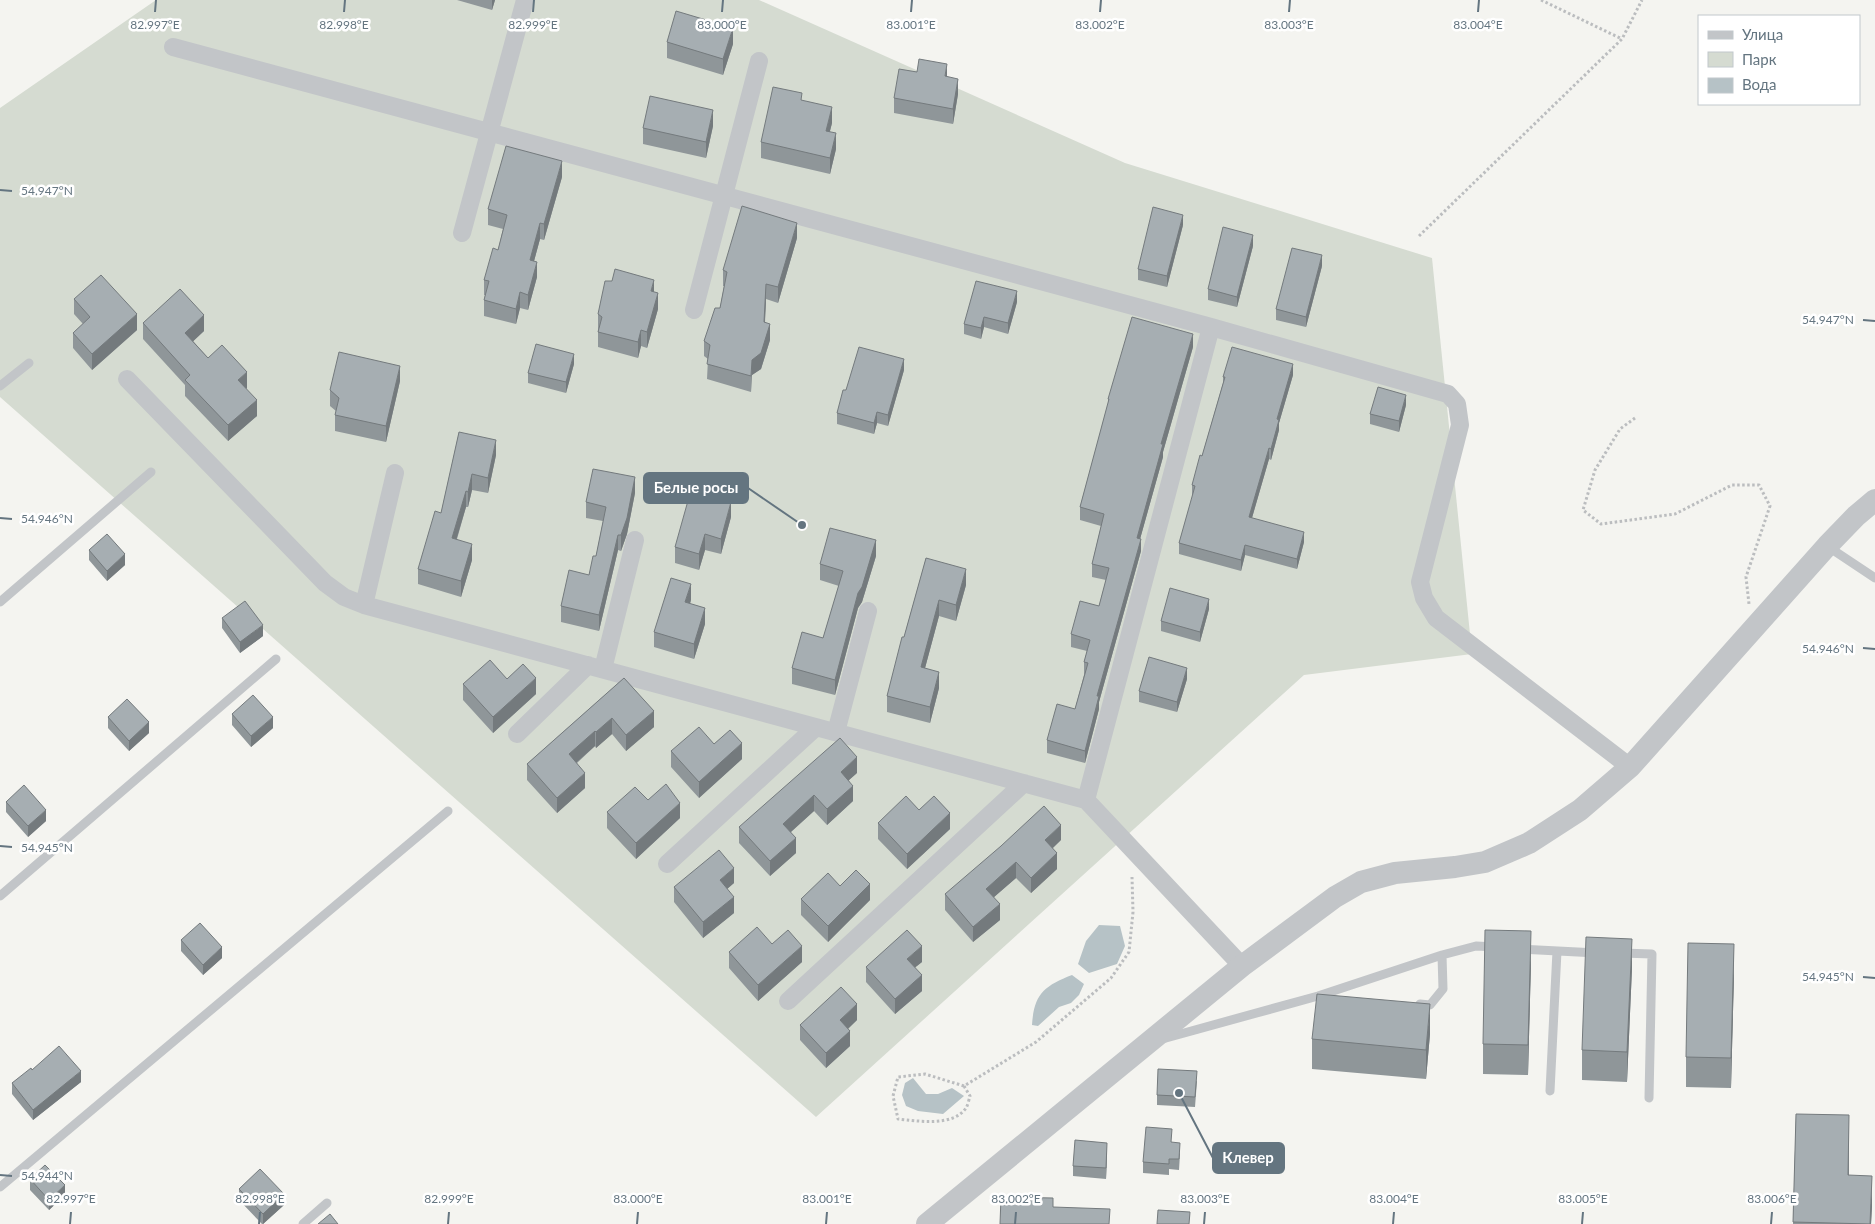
<svg xmlns="http://www.w3.org/2000/svg" width="1875" height="1224" font-family="Lato,sans-serif">
  <rect width="100%" height="100%" fill="#f4f4f0"/>
  <path fill="#d5dbd1" d="M156 0H759L1125 163 1432 258 1472 654 1304 675 816 1117 0 397V108Z"/>
  <path fill="#b6c2c6" d="M1099 925 1120 926 1125 946 1117 964 1089 973 1078 964 1086 941Z
    M1072 975 1084 984 1079 995 1071 1003 1059 1007 1038 1026 1032 1025C1034 994 1044 986 1072 975Z
    M913 1078 926 1094H938L952 1088 964 1096 943 1114 918 1111 906 1106 902 1095 905 1083Z"/>
  <g fill="none" stroke-linecap="round" stroke-linejoin="round">
    <path stroke="#bbbdbf" stroke-width="3" stroke-dasharray="2.5 2.5" stroke-linecap="butt" d="M1541 0 1622 39
      M1419 236 1622 39 1642 0
      M1635 418 1620 429 1595 470 1583 510 1601 524 1675 514 1732 485H1759L1770 506 1746 577 1749 604
      M964 1086 970 1096C969 1099 968 1105 966 1108 953 1127 918 1121 898 1119L893 1096 898 1077 925 1074 964 1086 1036 1042 1111 978 1129 952 1133 912 1132 877"/>
    <path stroke="#c2c5c8" stroke-width="9" d="M0 386 29 363
      M1827 546 1875 578
      M0 602 151 472
      M0 896 276 659
      M1520 949 1597 953
      M1622 953 1652 954 1649 1098
      M1420 1004 1430 1005 1443 989 1442 955
      M1166 1038 1318 996 1442 955 1476 946 1497 947
      M1550 1091 1557 951
      M0 1187 448 811
      M303 1224 327 1203"/>
    <path stroke="#c2c5c8" stroke-width="18" d="M173 47 1211 327 1448 394 1457 404 1460 425 1420 582 1424 598 1436 618 1630 767
      M462 233 525 0
      M694 310 759 61
      M127 379 325 583 344 597 364 605 1086 800 1242 966
      M364 605 395 473
      M603 669 635 540
      M836 732 868 611
      M517 734 588 665
      M1086 800 1211 327
      M667 864 816 727
      M788 1001 1024 783"/>
    <path stroke="#c2c5c8" stroke-width="22" d="M927 1224 1242 966 1335 897 1361 882 1395 873 1455 867 1485 862 1529 843 1580 810 1630 767 1827 546 1856 516 1875 500"/>
  </g>
  <path fill="#8f9699" d="M457 0H495L492 10Z
    M667 42 733 44 723 75 667 58Z
    M947 77 958 94 953 124 894 113V98Z
    M832 123 830 131 836 149 830 174 761 158V142Z
    M713 126 706 158 643 144V128Z
    M562 177 544 240 540 239 534 261 537 277 528 310 520 308 516 324 484 316V300L485 295H484V280L498 250 503 229 488 225V209Z
    M1183 225 1167 287 1138 280V269Z
    M797 238 778 303 766 299 765 323 770 340 761 369 752 375 751 392 707 379 708 359 704 356V341L720 308 724 286H723V270Z
    M1253 246 1237 307 1208 300V289Z
    M1322 266 1306 327 1276 320V309Z
    M654 292 658 309 647 348 641 346 638 358 598 347V314Z
    M74 299 137 330 92 370 73 348V333L83 324 74 314Z
    M1017 302 1008 334 984 327 981 339 964 334V324Z
    M143 323 204 331 193 341 208 358 247 388 246 389 257 416 228 441 185 396V385L143 339Z
    M1193 347 1163 452V457L1140 539 1141 551 1099 702V709L1085 763 1047 753V740L1075 709 1084 675V662L1087 651 1071 647V634L1099 606 1106 580 1092 577V564L1101 526 1080 520V507L1108 404V399Z
    M574 364 566 393 528 383V373Z
    M904 370 888 426 877 423 874 434 837 424V413L846 390Z
    M1293 375 1279 423V430L1271 460 1269 459 1252 518 1304 542 1297 569 1245 555 1241 571 1179 554V543L1193 496 1192 495V485L1202 456 1223 383V377Z
    M400 381 386 442 335 431V415L336 411 330 406V390Z
    M1406 405 1399 432 1370 424V414Z
    M459 432 496 455 488 493 472 490 468 507H466L457 539 472 560 461 597 418 584V569L441 513Z
    M635 493 627 534 621 551 618 550 599 631 561 622V606L589 575 596 556 603 521 586 518V502Z
    M731 517 721 554 705 550 699 570 675 563V547Z
    M89 550 125 565 107 581 89 560Z
    M876 556 862 602 858 608 835 695 792 684V668L823 638 839 586 820 580V564Z
    M926 558 966 585 956 621 939 616 925 668 939 688 930 723 887 712V696L904 637Z
    M691 600 690 604 705 624 694 659 654 647V632Z
    M1209 609 1200 642 1161 631V621Z
    M222 618 263 636 240 653 222 628Z
    M624 678 654 727 626 751 612 734 596 748 595 746 577 763 585 788 557 813 527 780V764Z
    M507 679 536 694 493 733 463 700V684Z
    M1187 679 1177 712 1139 702V691Z
    M232 714 273 728 251 747 232 725Z
    M108 717 149 733 129 751 108 728Z
    M714 744 742 759 699 798 671 767V751Z
    M857 773 849 780 853 801 827 825 814 811 791 832 796 853 770 876 739 843V827Z
    M648 800 680 818 636 859 607 828V812Z
    M6 802 46 821 28 837 6 812Z
    M919 810 950 829 907 869 878 839V823Z
    M1061 840 1053 848 1057 869 1031 893 1016 878 994 897 1000 920 973 942 945 910V894Z
    M734 883 727 889 734 913 703 938 674 902V887Z
    M840 886 870 900 828 942 801 915V899Z
    M181 940 222 958 203 975 181 951Z
    M772 944 802 962 758 1001 729 968V952Z
    M1531 961 1528 1075 1483 1074V1044Z
    M922 962 915 967 922 991 895 1014 866 982V967Z
    M1632 968 1627 1082 1582 1080V1050Z
    M1734 974 1731 1088 1686 1087V1057Z
    M857 1020 848 1029 850 1046 826 1068 800 1040V1025Z
    M1430 1034 1426 1079 1312 1069V1039Z
    M32 1070 81 1082 33 1120 12 1094V1083Z
    M1197 1081 1195 1107 1157 1105V1095Z
    M1796 1114 1849 1145V1176L1872 1206 1871 1224H1793Z
    M1171 1142 1180 1154 1179 1170 1169 1169V1175L1143 1173V1162Z
    M1107 1153 1106 1179 1073 1176V1166Z
    M30 1179 65 1195 49 1210 30 1190Z
    M239 1189 284 1205 263 1224H262L239 1200Z"/>
  <path fill="#747a7d" d="M492 0H495L492 10Z
    M733 28V44L723 75V59Z
    M947 64V80L945 76Z
    M958 79V94L953 124V109Z
    M832 107V123L826 146V131Z
    M713 110V126L706 158V142Z
    M836 133V149L830 174V158Z
    M562 161V177L544 240V224Z
    M1183 215V225L1167 287V276Z
    M540 223V239L530 276V260Z
    M797 223V238L778 303V287Z
    M1253 235V246L1237 307V297Z
    M1322 255V266L1306 327V317Z
    M537 262V277L528 310V295Z
    M654 280V295L651 291Z
    M766 284V299L764 338V322Z
    M1017 291V302L1008 334V323Z
    M520 292V308L516 324V309Z
    M658 293V309L647 348V332Z
    M137 314V330L92 370V354Z
    M204 315V331L185 349V333Z
    M984 317V327L981 339V328Z
    M770 324V340L761 369 752 375 751 392 752 360Z
    M641 330V346L638 358V342Z
    M1193 334V347L1163 452V457L1137 550V538L1161 444Z
    M574 354V364L566 393V382Z
    M904 359V370L888 426V415Z
    M1293 364V375L1279 423V430L1271 460V449L1277 419Z
    M400 366V381L386 442V426Z
    M247 372V388L238 396V380Z
    M1406 395V405L1399 432V421Z
    M257 400V416L228 441V425Z
    M877 412V423L874 434V423Z
    M496 440V455L488 493V478Z
    M1269 448V459L1249 528V517Z
    M472 474V490L468 507V492Z
    M635 477V493L627 534 621 551V535Z
    M466 491V507L452 554V538Z
    M731 502V517L721 554V539Z
    M1304 532V542L1297 569V559Z
    M705 534V550L699 570V554Z
    M618 535V550L599 631V615Z
    M1141 539V551L1099 702V709L1085 763V751L1097 696Z
    M876 540V556L862 602 858 608 835 695V680L858 593Z
    M472 544V560L461 597V581Z
    M1245 545V555L1241 571V560Z
    M125 554V565L107 581V571Z
    M966 569V585L956 621V605Z
    M691 584V600L685 618V602Z
    M1209 599V609L1200 642V632Z
    M939 600V616L921 683V667Z
    M705 608V624L694 659V644Z
    M263 625V636L240 653V642Z
    M1187 668V679L1177 712V702Z
    M939 672V688L930 723V707Z
    M536 678V694L493 733V717Z
    M654 711V727L626 751V735Z
    M273 717V728L251 747V736Z
    M612 718V734L596 748V732Z
    M149 722V733L129 751V741Z
    M595 731V746L569 769V754Z
    M742 743V759L699 798V782Z
    M857 757V773L841 787V772Z
    M585 773V788L557 813V798Z
    M853 786V801L827 825V809Z
    M814 795V811L783 839V824Z
    M680 803V818L636 859V843Z
    M46 810V821L28 837V826Z
    M950 813V829L907 869V854Z
    M1061 825V840L1045 855V840Z
    M796 838V853L770 876V861Z
    M1057 853V869L1031 893V878Z
    M1016 862V878L986 904V889Z
    M734 868V883L720 895V880Z
    M870 884V900L828 942V926Z
    M734 897V913L703 938V922Z
    M1000 904V920L973 942V927Z
    M1531 931V961L1528 1075V1045Z
    M1632 939V968L1627 1082V1052Z
    M1734 944V974L1731 1088V1058Z
    M802 946V962L758 1001V985Z
    M922 946V962L907 974V959Z
    M222 947V958L203 975V965Z
    M922 975V991L895 1014V999Z
    M857 1004V1020L840 1036V1020Z
    M1430 1004V1034L1426 1079V1050Z
    M850 1031V1046L826 1068V1053Z
    M81 1071V1082L33 1120V1110Z
    M1849 1115V1145L1848 1205V1175Z
    M1107 1143V1153L1106 1179V1168Z
    M1872 1176V1206L1871 1224H1870Z
    M65 1185V1195L49 1210V1200Z
    M284 1194V1205L263 1224V1214Z"/>
  <path fill="#a6aeb2" stroke="#747a7d" d="M676 11 733 28 723 59 667 42Z
    M919 59 947 64 945 76 958 79 953 109 894 98 899 69 917 72Z
    M773 87 802 93 801 100 832 107 826 131 836 133 830 158 761 142Z
    M650 96 713 110 706 142 643 128Z
    M506 146 562 161 544 224 540 223 530 260 537 262 528 295 520 292 516 309 484 300 489 281 484 280 493 248 498 250 507 215 488 209Z
    M742 206 797 223 778 287 766 284 764 322 770 324 761 353 752 360 751 376 707 364 710 345 704 341 715 308H720L727 272 723 270Z
    M1153 207 1183 215 1167 276 1138 269Z
    M1223 227 1253 235 1237 297 1208 289Z
    M1292 248 1322 255 1306 317 1276 309Z
    M615 269 654 280 651 291 658 293 647 332 641 330 638 342 598 332 602 317 598 314 605 281H612Z
    M101 275 137 314 92 354 73 333 90 317 74 299Z
    M976 281 1017 291 1008 323 984 317 981 328 964 324Z
    M180 289 204 315 185 333 208 358 222 345 247 372 238 380 257 400 228 425 185 380 190 375 143 323Z
    M1132 317 1193 334 1161 444H1163L1137 538 1141 539 1097 696H1099L1085 751 1047 740 1057 704 1075 709 1088 663 1084 662 1090 640 1071 634 1080 601 1099 606 1109 568 1092 564 1104 514 1080 507 1109 399H1108Z
    M536 344 574 354 566 382 528 373Z
    M859 347 904 359 888 415 877 412 874 423 837 413 843 390H846Z
    M1232 347 1293 364 1277 419 1279 420 1271 449 1269 448 1249 517 1304 532 1297 559 1245 545 1241 560 1179 543 1195 486 1192 485 1200 455 1202 456 1225 377H1223Z
    M339 352 400 366 386 426 335 415 339 398 330 390Z
    M1378 387 1406 395 1399 421 1370 414Z
    M459 432 496 440 488 478 472 474 468 492 466 491 452 538 472 544 461 581 418 569 435 511 441 513Z
    M593 469 635 477 627 518 621 535H618L599 615 561 606 569 570 589 575 593 556H596L606 507 586 502Z
    M691 490 731 502 721 539 705 534 699 554 675 547Z
    M830 528 876 540 862 587 858 593 835 680 792 668 802 632 823 638 843 571 820 564Z
    M107 534 125 554 107 571 89 550Z
    M926 558 966 569 956 605 939 600 921 667 939 672 930 707 887 696 902 637H904Z
    M671 578 691 584 685 602 705 608 694 644 654 632Z
    M1170 588 1209 599 1200 632 1161 621Z
    M245 601 263 625 240 642 222 618Z
    M1149 657 1187 668 1177 702 1139 691Z
    M490 660 507 679 523 664 536 678 493 717 463 684Z
    M624 678 654 711 626 735 612 718 596 732 595 731 569 754 585 773 557 798 527 764Z
    M253 695 273 717 251 736 232 714Z
    M127 699 149 722 129 741 108 717Z
    M699 727 714 744 730 730 742 743 699 782 671 751Z
    M840 738 857 757 841 772 853 786 827 809 814 795 783 824 796 838 770 861 739 827Z
    M666 784 680 803 636 843 607 812 635 787 648 800Z
    M24 785 46 810 28 826 6 802Z
    M906 796 919 810 934 796 950 813 907 854 878 823Z
    M1044 806 1061 825 1045 840 1057 853 1031 878 1016 862 986 889 1000 904 973 927 945 894 1001 846Z
    M719 850 734 868 720 880 734 897 703 922 674 887Z
    M856 870 870 884 828 926 801 899 828 873 840 886Z
    M200 923 222 947 203 965 181 940Z
    M757 927 772 944 788 930 802 946 758 985 729 952Z
    M907 930 922 946 907 959 922 975 895 999 866 967Z
    M1485 930 1531 931 1528 1045 1483 1044Z
    M1586 937 1632 939 1627 1052 1582 1050Z
    M1688 943 1734 944 1731 1058 1686 1057Z
    M841 987 857 1004 840 1020 850 1031 826 1053 800 1025Z
    M1317 994 1430 1004 1426 1050 1312 1039Z
    M59 1046 81 1071 33 1110 12 1083 31 1068 32 1070Z
    M1158 1069 1197 1071 1195 1097 1157 1095Z
    M1796 1114 1849 1115 1848 1175 1872 1176 1870 1224 1793 1222Z
    M1146 1127 1172 1129 1171 1142 1180 1143 1179 1159H1169V1164L1143 1162Z
    M1075 1140 1107 1143 1106 1168 1073 1166Z
    M45 1165 65 1185 49 1200 30 1179Z
    M260 1169 284 1194 263 1214 239 1189Z
    M1001 1197 1053 1198V1207L1110 1209 1109 1224H1000Z
    M1158 1210 1190 1212 1189 1224H1157Z
    M330 1214 338 1224H318Z"/>
  <path fill="none" stroke="#647580" stroke-width="2" d="M155 12 156 0M344 12 345 0M533 12 534 0M722 12 723 0M911 12 912 0M1100 12 1101 0M1289 12 1290 0M1478 12 1479 0M0 190 12 191M1863 320 1875 321M0 518 12 519M1863 648 1875 649M0 846 12 847M1863 977 1875 978M0 1175 12 1176M70 1224 71 1212M259 1224 260 1212M448 1224 449 1212M637 1224 638 1212M826 1224 827 1212M1015 1224 1016 1212M1204 1224 1205 1212M1393 1224 1394 1212M1582 1224 1583 1212M1771 1224 1772 1212"/>
  <g font-size="12" text-anchor="middle" fill="#647580" stroke="#fff" stroke-width="5" stroke-linejoin="round" paint-order="stroke">
    <text x="155" y="29">82.997°E</text>
    <text x="344" y="29">82.998°E</text>
    <text x="533" y="29">82.999°E</text>
    <text x="722" y="29">83.000°E</text>
    <text x="911" y="29">83.001°E</text>
    <text x="1100" y="29">83.002°E</text>
    <text x="1289" y="29">83.003°E</text>
    <text x="1478" y="29">83.004°E</text>
    <text x="47" y="195">54.947°N</text>
    <text x="1828" y="324">54.947°N</text>
    <text x="47" y="523">54.946°N</text>
    <text x="1828" y="653">54.946°N</text>
    <text x="47" y="852">54.945°N</text>
    <text x="1828" y="981">54.945°N</text>
    <text x="47" y="1180">54.944°N</text>
    <text x="71" y="1203">82.997°E</text>
    <text x="260" y="1203">82.998°E</text>
    <text x="449" y="1203">82.999°E</text>
    <text x="638" y="1203">83.000°E</text>
    <text x="827" y="1203">83.001°E</text>
    <text x="1016" y="1203">83.002°E</text>
    <text x="1205" y="1203">83.003°E</text>
    <text x="1394" y="1203">83.004°E</text>
    <text x="1583" y="1203">83.005°E</text>
    <text x="1772" y="1203">83.006°E</text>
  </g>
  <path fill="none" stroke="#647580" stroke-width="2" d="M802 525L748 488M1179 1093L1213 1158"/>
  <g fill="#647580" stroke="#fff" stroke-width="2">
    <circle cx="802" cy="525" r="5"/>
    <circle cx="1179" cy="1093" r="5"/>
  </g>
  <g fill="#647580" stroke="#647580" stroke-width="2">
    <rect x="644" y="473" width="104" height="30" rx="5"/>
    <rect x="1213" y="1143" width="71" height="30" rx="5"/>
  </g>
  <g font-size="15" text-anchor="middle" font-weight="bold" fill="#fff">
    <text x="696" y="493">Белые росы</text>
    <text x="1248" y="1163">Клевер</text>
  </g>
  <rect x="1698" y="15" width="162" height="90" fill="#ffffff" stroke="#c1c8cc"/>
  <rect x="1708" y="31" width="25" height="8" fill="#c2c5c8" stroke="#c1c8cc"/>
  <text x="1742" y="40" font-size="15" fill="#647580">Улица</text>
  <rect x="1708" y="52" width="25" height="15" fill="#d5dbd1" stroke="#c1c8cc"/>
  <text x="1742" y="65" font-size="15" fill="#647580">Парк</text>
  <rect x="1708" y="78" width="25" height="15" fill="#b6c2c6" stroke="#c1c8cc"/>
  <text x="1742" y="90" font-size="15" fill="#647580">Вода</text>
</svg>
